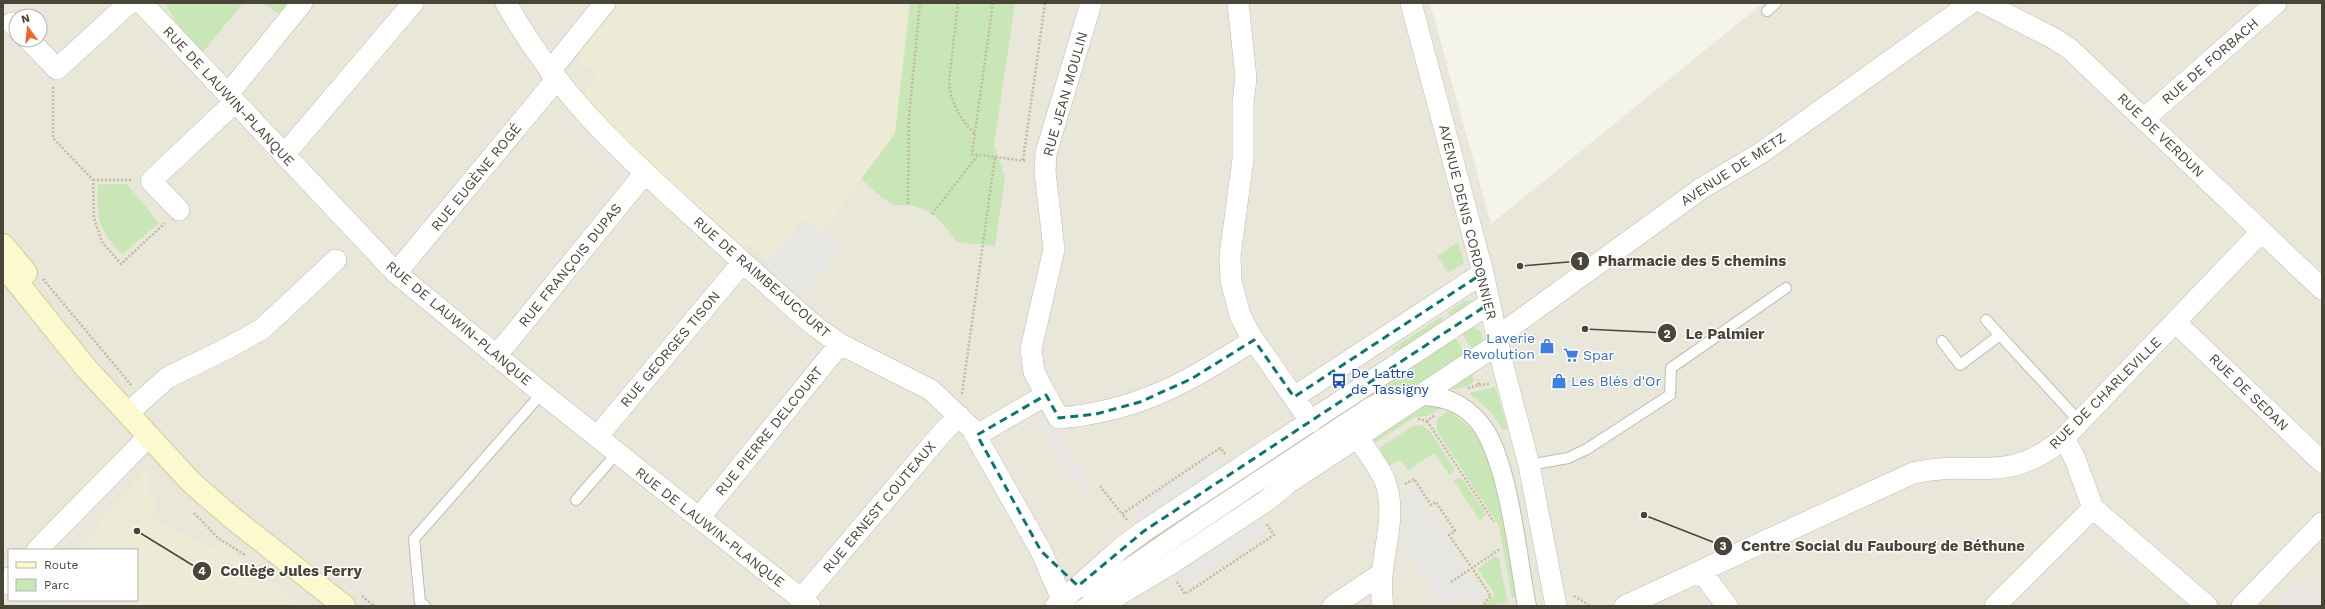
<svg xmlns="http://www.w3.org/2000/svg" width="2325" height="609" font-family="'Work Sans',sans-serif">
  <rect width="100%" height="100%" fill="#f5f4eb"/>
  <path fill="#e9e6da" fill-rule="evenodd" d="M3 3H1430L1491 224 1763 3H2322V606H3ZM16 16H40V40H16ZM9 550H137V600H9Z"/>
  <path fill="#edead6" d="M615 3H910L895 134 821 233 804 219 770 261 747 243 743 247 726 234 640 155 584 96 596 75 576 58 582 45Z
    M147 468 151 471 147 493 157 495 152 519 214 548 220 542 301 606H51L55 600H137V550H84L101 519Z"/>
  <path fill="#c9e7b6" d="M165 3H243L202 53 176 22Z
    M263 3H290L281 16Z
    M910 3H1015L994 145 1005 178 995 246 956 242C945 223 931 209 909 205 904 204 898 206 893 204 885 202 868 185 861 179L895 134Z
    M98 184H127L159 223 122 255C97 227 97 220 98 184Z
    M1458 242 1464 263 1448 273 1437 256Z
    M1472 300 1452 318 1448 312 1465 301Z
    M1441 317 1445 324 1412 345 1393 351 1392 349Z
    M1469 326C1488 330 1484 342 1475 353L1459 329Z
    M1452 333 1468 358 1422 383 1394 387 1376 393 1247 478 1243 472Z
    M1472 372 1474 380C1471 388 1451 390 1444 389Z
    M1495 387 1508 428 1503 430 1491 412 1469 393Z
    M1420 405 1441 408 1428 416 1415 417 1371 445V441Z
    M1447 411C1458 417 1468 424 1475 435 1499 470 1508 554 1516 598H1512L1499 526 1437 431V420Z
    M1420 425 1429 430 1454 468V472L1450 475 1434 453 1408 470 1400 460 1389 466 1380 450 1382 446 1413 426Z
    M1458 478 1463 480 1486 514 1480 521 1454 481Z
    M1495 556 1499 558 1508 603 1487 606V602L1495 595 1478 569Z"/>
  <path fill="#e7e6e2" d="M804 219 840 248 798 300 763 271Z
    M1044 411 1093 490 1083 496 1035 416Z
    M1215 454 1225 469 1141 524 1132 510Z
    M1414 487 1485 597 1474 604 1457 599 1448 606H1443L1400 540 1411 532 1402 517 1401 495Z
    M1257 516 1267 531 1183 587 1173 572Z
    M2299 579 2322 598V606H2273Z"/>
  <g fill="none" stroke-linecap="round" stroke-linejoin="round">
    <g stroke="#c0bdae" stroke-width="12">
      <path id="lane" d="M1767 11 1776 3
        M1986 320 2080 422
        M1942 341 1960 365 2000 335
        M1420 400C1440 400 1459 406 1473 421 1504 456 1514 558 1523 606
        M1529 465 1568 458 1587 449 1670 395 1671 368 1786 288
        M576 500 617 453
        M1085 593 1191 520 1370 402C1388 392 1408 389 1429 391 1453 394 1473 407 1487 426 1514 466 1521 557 1531 606
        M425 606 420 602 414 539 542 393
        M1080 606 1365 415 1380 407 1398 402"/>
    </g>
    <g stroke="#c0bdae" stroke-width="22">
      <path id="street" d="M142 3 396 273 542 393 810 606
        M506 3C555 91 618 149 692 216 733 253 774 291 816 327L840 344 931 390 972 429 1041 551 1065 606
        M1238 3 1246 78 1243 103V159L1230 256 1231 281 1240 315 1249 333 1311 422
        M1411 3 1483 273 1503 366 1529 465 1556 606
        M1984 3 2053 38 2070 49 2322 289
        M12 23 16 27
        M29 40 57 69 129 3
        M550 71 605 3
        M228 94 302 3
        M2144 119 2276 3
        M284 155 413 3
        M179 210 151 181 235 102
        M396 273 556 80
        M2175 322 2322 462
        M1497 337 1702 188 1761 153 1971 3
        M496 356 645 173
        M1046 395 1034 372 1031 349 1054 249 1045 172 1046 153 1091 3
        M1294 397 1483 273
        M128 413 167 378 228 348 262 329 336 260
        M977 435 1046 395 1059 418C1139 411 1188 382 1254 340
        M597 437 743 262
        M1357 437C1367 451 1378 465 1385 481 1400 522 1375 564 1383 606
        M2064 438 2075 459 2093 508 2207 606
        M699 518 840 344
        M37 550 149 436
        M1701 571 1727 606
        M3 584 9 578
        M801 599 942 433 959 416
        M1056 606 1121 548 1144 531 1490 303
        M1100 606 1169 565 1266 501 1288 483 1498 344
        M1333 606 1381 574
        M1625 606 1913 473C1974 459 2008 486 2064 438L2262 231
        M1995 606 2093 508
        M2242 606 2322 523"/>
    </g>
    <g stroke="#d2cd9d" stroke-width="24">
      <path id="secondary" d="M3 245 26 273
        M3 265 86 368 191 482 230 516 344 606"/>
    </g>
    <path stroke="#c1bba0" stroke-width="2.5" stroke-dasharray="2 2" stroke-linecap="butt" d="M958 3 949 81C951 106 960 116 974 134
      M993 3 972 154 1026 161
      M53 87V138L93 180 94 218 102 242 121 264 165 223
      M1023 160 1045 3
      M93 180H132
      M908 204 909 117 920 3
      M932 214 978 155
      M43 279 132 386
      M1479 385 1489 384
      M1468 388 1479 385 1478 380
      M962 394 995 157
      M1418 419 1427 421 1435 415
      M1427 421 1494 522
      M1405 484 1414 479 1431 505 1436 502 1455 531 1449 535 1472 568 1500 549
      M1100 486 1122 514
      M194 513 218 538 245 555
      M1127 520 1122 514 1220 448 1226 455
      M1177 582 1185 594 1274 535 1266 523
      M1451 582 1472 568 1491 596 1485 602 1484 606
      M362 596 374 606
      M1574 596 1589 605"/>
    <use href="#lane" stroke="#fff" stroke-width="10"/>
    <use href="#street" stroke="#fff" stroke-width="21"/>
    <use href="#secondary" stroke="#fcf9ce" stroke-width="22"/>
  </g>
  <path fill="none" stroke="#0f766e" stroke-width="3" stroke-dasharray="8 5" stroke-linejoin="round" d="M1483 273 1490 303 1144 531 1078 586 1041 551 977 435 1046 395 1059 418 1096 414 1140 402 1191 379 1254 340 1294 397Z"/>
  <defs>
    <g id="shop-bare" transform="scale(1.2)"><path d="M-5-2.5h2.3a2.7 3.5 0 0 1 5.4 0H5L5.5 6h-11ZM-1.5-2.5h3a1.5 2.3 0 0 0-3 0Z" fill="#3f7fe0" stroke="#fff" stroke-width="2.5" paint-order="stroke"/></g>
    <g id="supermarket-bare" transform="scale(1.2)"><path d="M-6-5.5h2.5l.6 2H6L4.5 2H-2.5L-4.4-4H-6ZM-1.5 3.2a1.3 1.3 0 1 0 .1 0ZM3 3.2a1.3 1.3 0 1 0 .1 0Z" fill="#3f7fe0" stroke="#fff" stroke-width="2.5" paint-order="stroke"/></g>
    <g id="bus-bare" transform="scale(1.2)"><path d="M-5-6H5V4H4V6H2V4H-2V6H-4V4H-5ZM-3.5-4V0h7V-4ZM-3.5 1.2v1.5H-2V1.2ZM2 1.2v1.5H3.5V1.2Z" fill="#1a4fb4" stroke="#fff" stroke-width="2.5" paint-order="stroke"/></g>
  </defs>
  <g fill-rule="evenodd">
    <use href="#shop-bare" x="1547" y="346"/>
    <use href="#supermarket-bare" x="1571" y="355"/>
    <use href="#bus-bare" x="1339" y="381"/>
    <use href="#shop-bare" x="1559" y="381"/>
  </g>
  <g text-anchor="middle" stroke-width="3" stroke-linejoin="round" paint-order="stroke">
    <g font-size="14" fill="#494539" stroke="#fff">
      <text transform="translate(2210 61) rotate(-41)" y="5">RUE DE FORBACH</text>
      <text transform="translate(1065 94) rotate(-74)" y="5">RUE JEAN MOULIN</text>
      <text transform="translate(229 96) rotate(47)" y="5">RUE DE LAUWIN-PLANQUE</text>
      <text transform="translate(2161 135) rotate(44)" y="5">RUE DE VERDUN</text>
      <text transform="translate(1733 169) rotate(-33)" y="5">AVENUE DE METZ</text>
      <text transform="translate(476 177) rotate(-51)" y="5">RUE EUGÈNE ROGÉ</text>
      <text transform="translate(1468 222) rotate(76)" y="5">AVENUE DENIS CORDONNIER</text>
      <text transform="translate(570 265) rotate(-51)" y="5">RUE FRANÇOIS DUPAS</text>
      <text transform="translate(762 277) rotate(41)" y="5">RUE DE RAIMBEAUCOURT</text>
      <text transform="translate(459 323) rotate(40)" y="5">RUE DE LAUWIN-PLANQUE</text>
      <text transform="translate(670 349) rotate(-50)" y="5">RUE GEORGES TISON</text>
      <text transform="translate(2249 392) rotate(44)" y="5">RUE DE SEDAN</text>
      <text transform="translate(2105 393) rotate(-45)" y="5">RUE DE CHARLEVILLE</text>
      <text transform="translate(769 431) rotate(-51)" y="5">RUE PIERRE DELCOURT</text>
      <text transform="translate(879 507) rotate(-50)" y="5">RUE ERNEST COUTEAUX</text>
      <text transform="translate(710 527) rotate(38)" y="5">RUE DE LAUWIN-PLANQUE</text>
    </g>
    <g font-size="14" fill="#366cbe" stroke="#fff" text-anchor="start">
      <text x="1535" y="343" text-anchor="end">Laverie<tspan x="1535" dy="16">Revolution</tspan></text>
      <text x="1583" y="360">Spar</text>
      <text x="1571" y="386">Les Blés d'Or</text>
    </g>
    <g font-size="14" fill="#164399" stroke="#fff" text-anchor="start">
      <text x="1351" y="378">De Lattre<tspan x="1351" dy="16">de Tassigny</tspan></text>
    </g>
  </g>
  <path fill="none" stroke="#494539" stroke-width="1.5" d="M1520 266L1580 261M1585 329L1667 333M1644 515L1723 546M137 531L202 571"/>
  <g fill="#494539" stroke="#fff" stroke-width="1.5">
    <circle cx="1520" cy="266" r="4"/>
    <circle cx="1585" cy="329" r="4"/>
    <circle cx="1644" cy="515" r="4"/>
    <circle cx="137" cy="531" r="4"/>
    <circle cx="1580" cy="261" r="10"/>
    <circle cx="1667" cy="333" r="10"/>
    <circle cx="1723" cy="546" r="10"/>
    <circle cx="202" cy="571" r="10"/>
  </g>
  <g font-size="12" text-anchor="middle" font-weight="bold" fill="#fff">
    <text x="1580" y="265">1</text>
    <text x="1667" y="338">2</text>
    <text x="1723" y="550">3</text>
    <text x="202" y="575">4</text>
  </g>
  <g font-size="15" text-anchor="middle" font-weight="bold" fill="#494539" stroke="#fff" stroke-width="3" stroke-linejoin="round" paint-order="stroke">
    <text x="1692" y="266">Pharmacie des 5 chemins</text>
    <text x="1725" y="339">Le Palmier</text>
    <text x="1883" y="551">Centre Social du Faubourg de Béthune</text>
    <text x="291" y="576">Collège Jules Ferry</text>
  </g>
  <rect width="2325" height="609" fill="none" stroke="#494539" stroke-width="8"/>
  <rect x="8" y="549" width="130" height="52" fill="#ffffff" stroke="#b6b5b0"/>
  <rect x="16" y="562" width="20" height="6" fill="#fcf9ce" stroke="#b6b5b0"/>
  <text x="44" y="569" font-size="12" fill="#494539">Route</text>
  <rect x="16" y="579" width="20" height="12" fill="#c9e7b6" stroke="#b6b5b0"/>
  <text x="44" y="589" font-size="12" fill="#494539">Parc</text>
  <g transform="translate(28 28) rotate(345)"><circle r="19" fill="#ffffff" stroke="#b6b5b0"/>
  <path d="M0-3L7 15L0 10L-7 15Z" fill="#f16626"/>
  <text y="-6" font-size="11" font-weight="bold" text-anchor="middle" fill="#494539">N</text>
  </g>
</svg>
